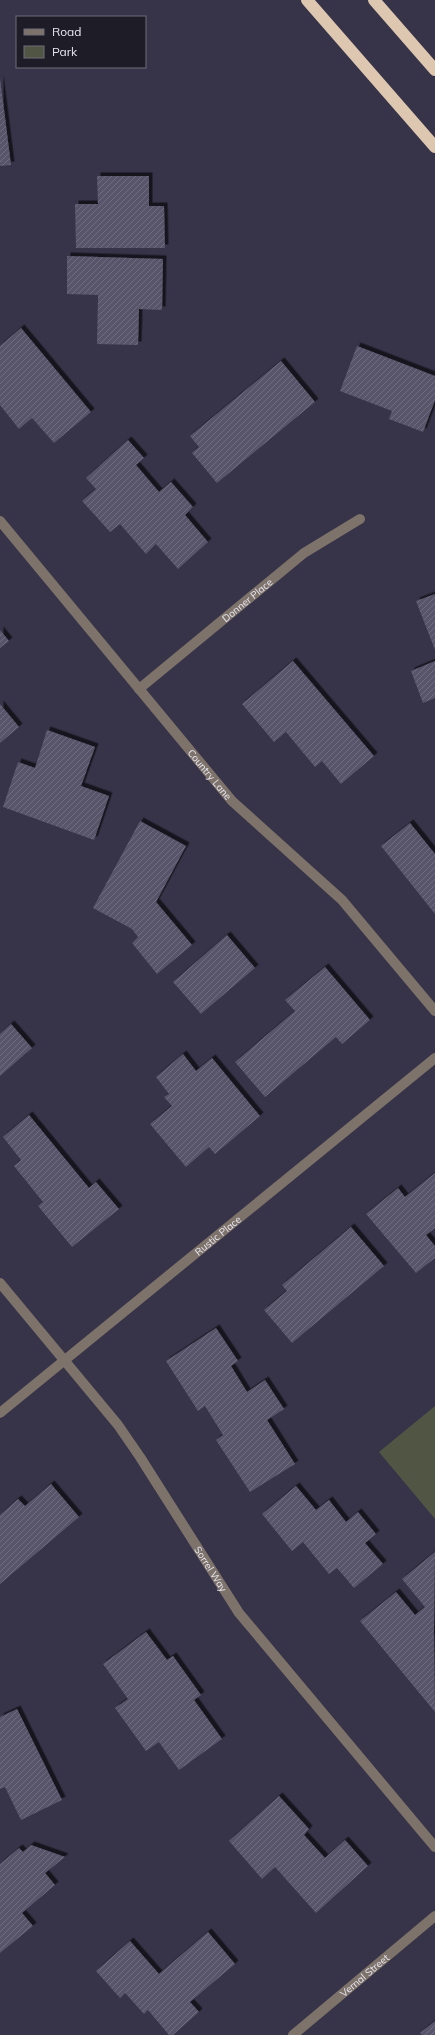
<svg xmlns="http://www.w3.org/2000/svg" width="435" height="2035" font-family="Mulish,sans-serif">
  <defs>
    <pattern id="building-hatch" width="6" height="6" patternUnits="userSpaceOnUse"><rect width="6" height="6" fill="#58546a"/><path d="M-1 1l2-2M0 6l6-6M5 7l2-2" fill="none" stroke="#706d80"/></pattern>
    <filter id="shadow"><feDropShadow dx="3.5" dy="-3.5" stdDeviation="0" flood-color="#0009"/></filter>
  </defs>
  <rect width="100%" height="100%" fill="#373348"/>
  <path fill="#515644" d="M435 1406V1519L379 1452Z"/>
  <path fill="url(#building-hatch)" filter="url(#shadow)" d="M0 78 11 165 0 166Z
    M97 176H149V206H164L165 248H76L75 204H98Z
    M67 256 163 259 162 310 139 309 138 345 97 344 98 295 67 294Z
    M21 328 91 412 54 443 32 418 19 429 0 405V346Z
    M357 346 435 376V400L423 432 389 419 392 411 340 391Z
    M281 361 315 402 217 483 192 453 199 447 190 436Z
    M128 440 144 458 136 465 159 492 171 482 193 507 185 515 208 542 178 569 156 544 146 554 120 524 110 532 82 501 96 489 86 478Z
    M435 594V650L416 601Z
    M0 630 9 641 0 648Z
    M293 661 374 756 341 784 322 761 315 767 286 732 274 742 242 704Z
    M435 661V698L423 703 411 671Z
    M0 704 19 727 0 743Z
    M47 730 95 747 81 786 109 796 94 840 3 807 18 762 35 768Z
    M140 821 186 846 156 902 192 945 157 974 132 943 138 937 132 929 93 908Z
    M410 823 435 854V914L381 846Z
    M227 935 255 968 201 1014 173 982Z
    M325 967 370 1020 342 1044 336 1037 265 1097 235 1062 295 1011 285 1000Z
    M11 1024 32 1048 0 1076V1034Z
    M183 1054 196 1071 212 1058 260 1116 215 1154 209 1147 186 1167 150 1124 172 1106 164 1097 169 1094 156 1077Z
    M29 1115 89 1188 96 1182 119 1209 72 1247 38 1206 43 1202 14 1166 21 1160 3 1137Z
    M435 1173V1228L426 1235 435 1246V1258L416 1273 366 1214 398 1188 405 1197Z
    M351 1227 384 1266 292 1343 264 1310 287 1291 282 1285Z
    M216 1328 238 1361 231 1366 247 1392 265 1380 284 1409 267 1420 295 1464 250 1492 216 1440 223 1435 205 1406 198 1411 166 1361Z
    M51 1484 79 1517 0 1584V1515L18 1499 25 1506Z
    M296 1486 316 1510 329 1500 346 1522 358 1512 376 1534 365 1543 383 1564 354 1588 337 1568 329 1574 303 1542 292 1551 262 1514Z
    M435 1552 434 1631 435 1712 360 1621 396 1592 415 1615 425 1607 402 1579Z
    M146 1632 167 1660 173 1656 201 1695 194 1700 222 1739 179 1770 159 1742 146 1751 115 1708 128 1699 103 1664Z
    M17 1709 62 1800 21 1820 5 1787 0 1789V1717Z
    M279 1796 309 1829 304 1835 325 1858 345 1840 368 1866 316 1913 275 1867 262 1879 229 1841Z
    M31 1845 65 1857 45 1873 55 1885 22 1913 33 1926 0 1953V1864L19 1848 23 1852Z
    M208 1932 235 1964 190 2002 199 2012 173 2035H169L148 2010 144 2014 125 1993 120 1998 96 1971 130 1941 159 1974Z
    M435 2021V2035H422L420 2033Z"/>
  <g fill="none" stroke-linecap="round" stroke-linejoin="round">
    <g stroke="#7d736a" stroke-width="10">
      <path id="s1" d="M0 521 232 801 342 900 435 1011"/>
      <path id="s2" d="M139 689 304 553 360 519"/>
      <path id="s3" d="M0 1283 118 1425 140 1457 239 1613 435 1847"/>
      <path id="s4" d="M0 1413 435 1058"/>
      <path id="s5" d="M293 2035 435 1916"/>
    </g>
    <path stroke="#dec7b0" stroke-width="12" d="M307 0 435 147
      M374 0 435 70"/>
  </g>
  <g text-anchor="middle" stroke-width="3" stroke-linejoin="round" paint-order="stroke">
    <g font-size="10" fill="#e9e7f4" stroke="#1e1c26">
      <text dy="4" stroke="none"><textPath href="#s2" startOffset="140">Donner Place</textPath></text>
      <text dy="4" stroke="none"><textPath href="#s1" startOffset="329">Country Lane</textPath></text>
      <text dy="4" stroke="none"><textPath href="#s4" startOffset="281">Rustic Place</textPath></text>
      <text dy="4" stroke="none"><textPath href="#s3" startOffset="356">Sorrel Way</textPath></text>
      <text dy="4" stroke="none"><textPath href="#s5" startOffset="93">Vernal Street</textPath></text>
    </g>
  </g>
  <rect x="16" y="16" width="130" height="52" fill="#1e1c26" stroke="#6f6d78"/>
  <rect x="24" y="29" width="20" height="6" fill="#7d736a" stroke="#6f6d78"/>
  <text x="52" y="36" font-size="12" fill="#e9e7f4">Road</text>
  <rect x="24" y="46" width="20" height="12" fill="#515644" stroke="#6f6d78"/>
  <text x="52" y="56" font-size="12" fill="#e9e7f4">Park</text>
</svg>
